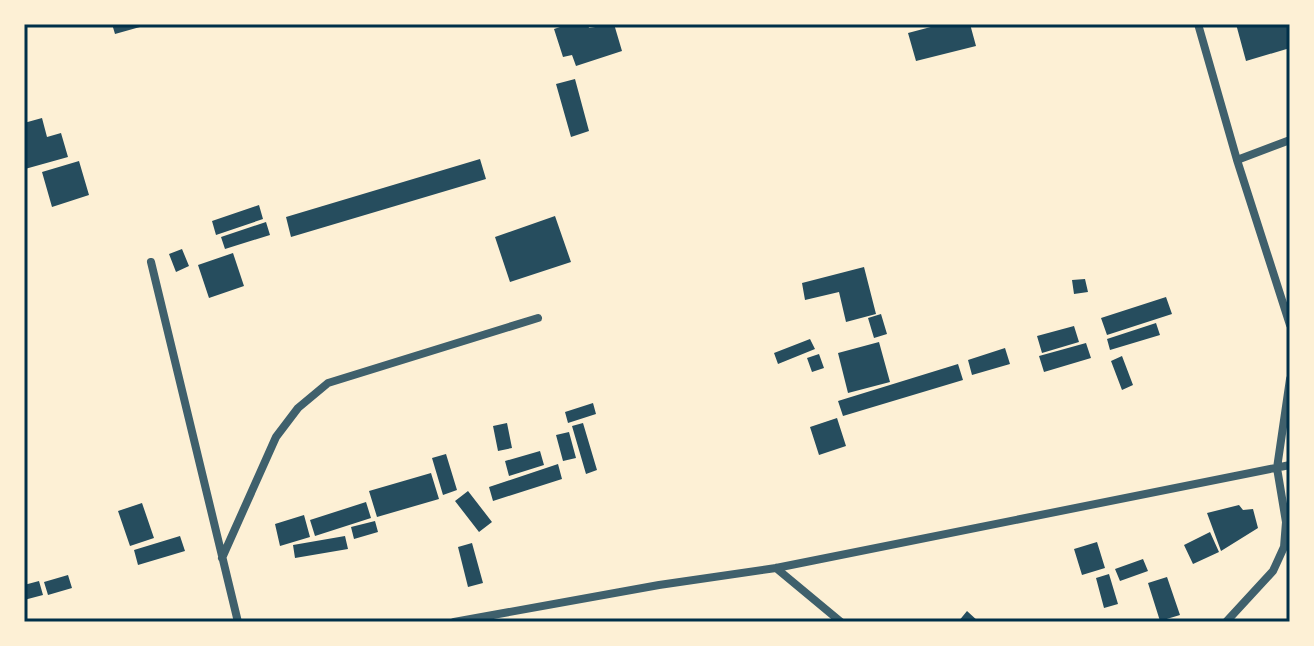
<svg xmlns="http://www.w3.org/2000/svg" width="1314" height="646" font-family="'IBM Plex Sans',sans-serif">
  <rect width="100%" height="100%" fill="#fdf0d5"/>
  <path fill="#264d5e" d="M112 24H147V25L115 34Z
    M569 24H588L589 28 614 24 622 51 576 66 572 55 563 57 554 29Z
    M942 24H970L976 46 916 61 908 33Z
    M1236 24H1290V48L1246 61Z
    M575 79 589 131 571 137 556 84Z
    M42 118 47 137 61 133 68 157 25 169 24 123Z
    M480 159 486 179 291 237 286 217Z
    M79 161 89 195 52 207 42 172Z
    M259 205 263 219 216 235 212 221Z
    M555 216 571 262 510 282 495 237Z
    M266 222 270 235 225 249 221 237Z
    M182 249 189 266 176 272 169 254Z
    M233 253 244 286 209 298 198 265Z
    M864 267 876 314 846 322 839 292 805 300 802 283Z
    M1085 279 1088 292 1074 294 1072 280Z
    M1166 297 1172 314 1107 335 1101 318Z
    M881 314 887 334 874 338 868 318Z
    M1156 323 1160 335 1110 350 1107 339Z
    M1074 326 1079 342 1042 353 1037 336Z
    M810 339 815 349 778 364 774 353Z
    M879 342 890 382 848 393 838 353Z
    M1086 343 1091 358 1044 372 1039 356Z
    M1005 348 1010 364 972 375 968 360Z
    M819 354 824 368 812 372 807 358Z
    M1122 356 1133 385 1122 390 1111 361Z
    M958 364 963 380 843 416 838 401Z
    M593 403 596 414 568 423 565 412Z
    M837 418 846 446 819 455 810 427Z
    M507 423 512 448 498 451 493 426Z
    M583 423 597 470 586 474 572 426Z
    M569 432 576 458 563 461 556 435Z
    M540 451 544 465 509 476 505 461Z
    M446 454 457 490 443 495 432 458Z
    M558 464 562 479 493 501 489 487Z
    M431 473 439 499 377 517 369 491Z
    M468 491 492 522 479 532 455 501Z
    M366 502 371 518 315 536 310 520Z
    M142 503 154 538 130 546 118 511Z
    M1239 505 1243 510 1253 509 1258 528 1221 551 1207 513Z
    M304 515 310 537 280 546 275 524Z
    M375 521 378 532 354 539 351 527Z
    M1210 532 1219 552 1193 564 1184 545Z
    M180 536 185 551 138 565 134 550Z
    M345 536 348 549 295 558 293 545Z
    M1097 542 1105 568 1082 575 1074 549Z
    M472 543 483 583 468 587 458 547Z
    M1143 559 1148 571 1120 581 1115 569Z
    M1109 574 1118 604 1104 608 1096 578Z
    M68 575 72 588 48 595 44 582Z
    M1167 577 1180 615 1160 621 1148 583Z
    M39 581 43 595 24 600V585Z
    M967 611 979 622H958Z"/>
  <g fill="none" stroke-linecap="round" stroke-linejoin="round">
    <path stroke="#3f606c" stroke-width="8" d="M1198 24 1237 160 1290 325
      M1237 160 1290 140
      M151 262 238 622
      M222 558 276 437 298 408 328 383 538 318
      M776 568 841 622
      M454 622 659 585 776 568 1290 465
      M1226 622 1273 571 1284 547 1286 522 1277 468 1290 379"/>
  </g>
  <rect width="1314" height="646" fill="none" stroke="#fdf0d5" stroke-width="52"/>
  <rect x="26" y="26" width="1262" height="594" fill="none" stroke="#003049" stroke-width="3"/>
</svg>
